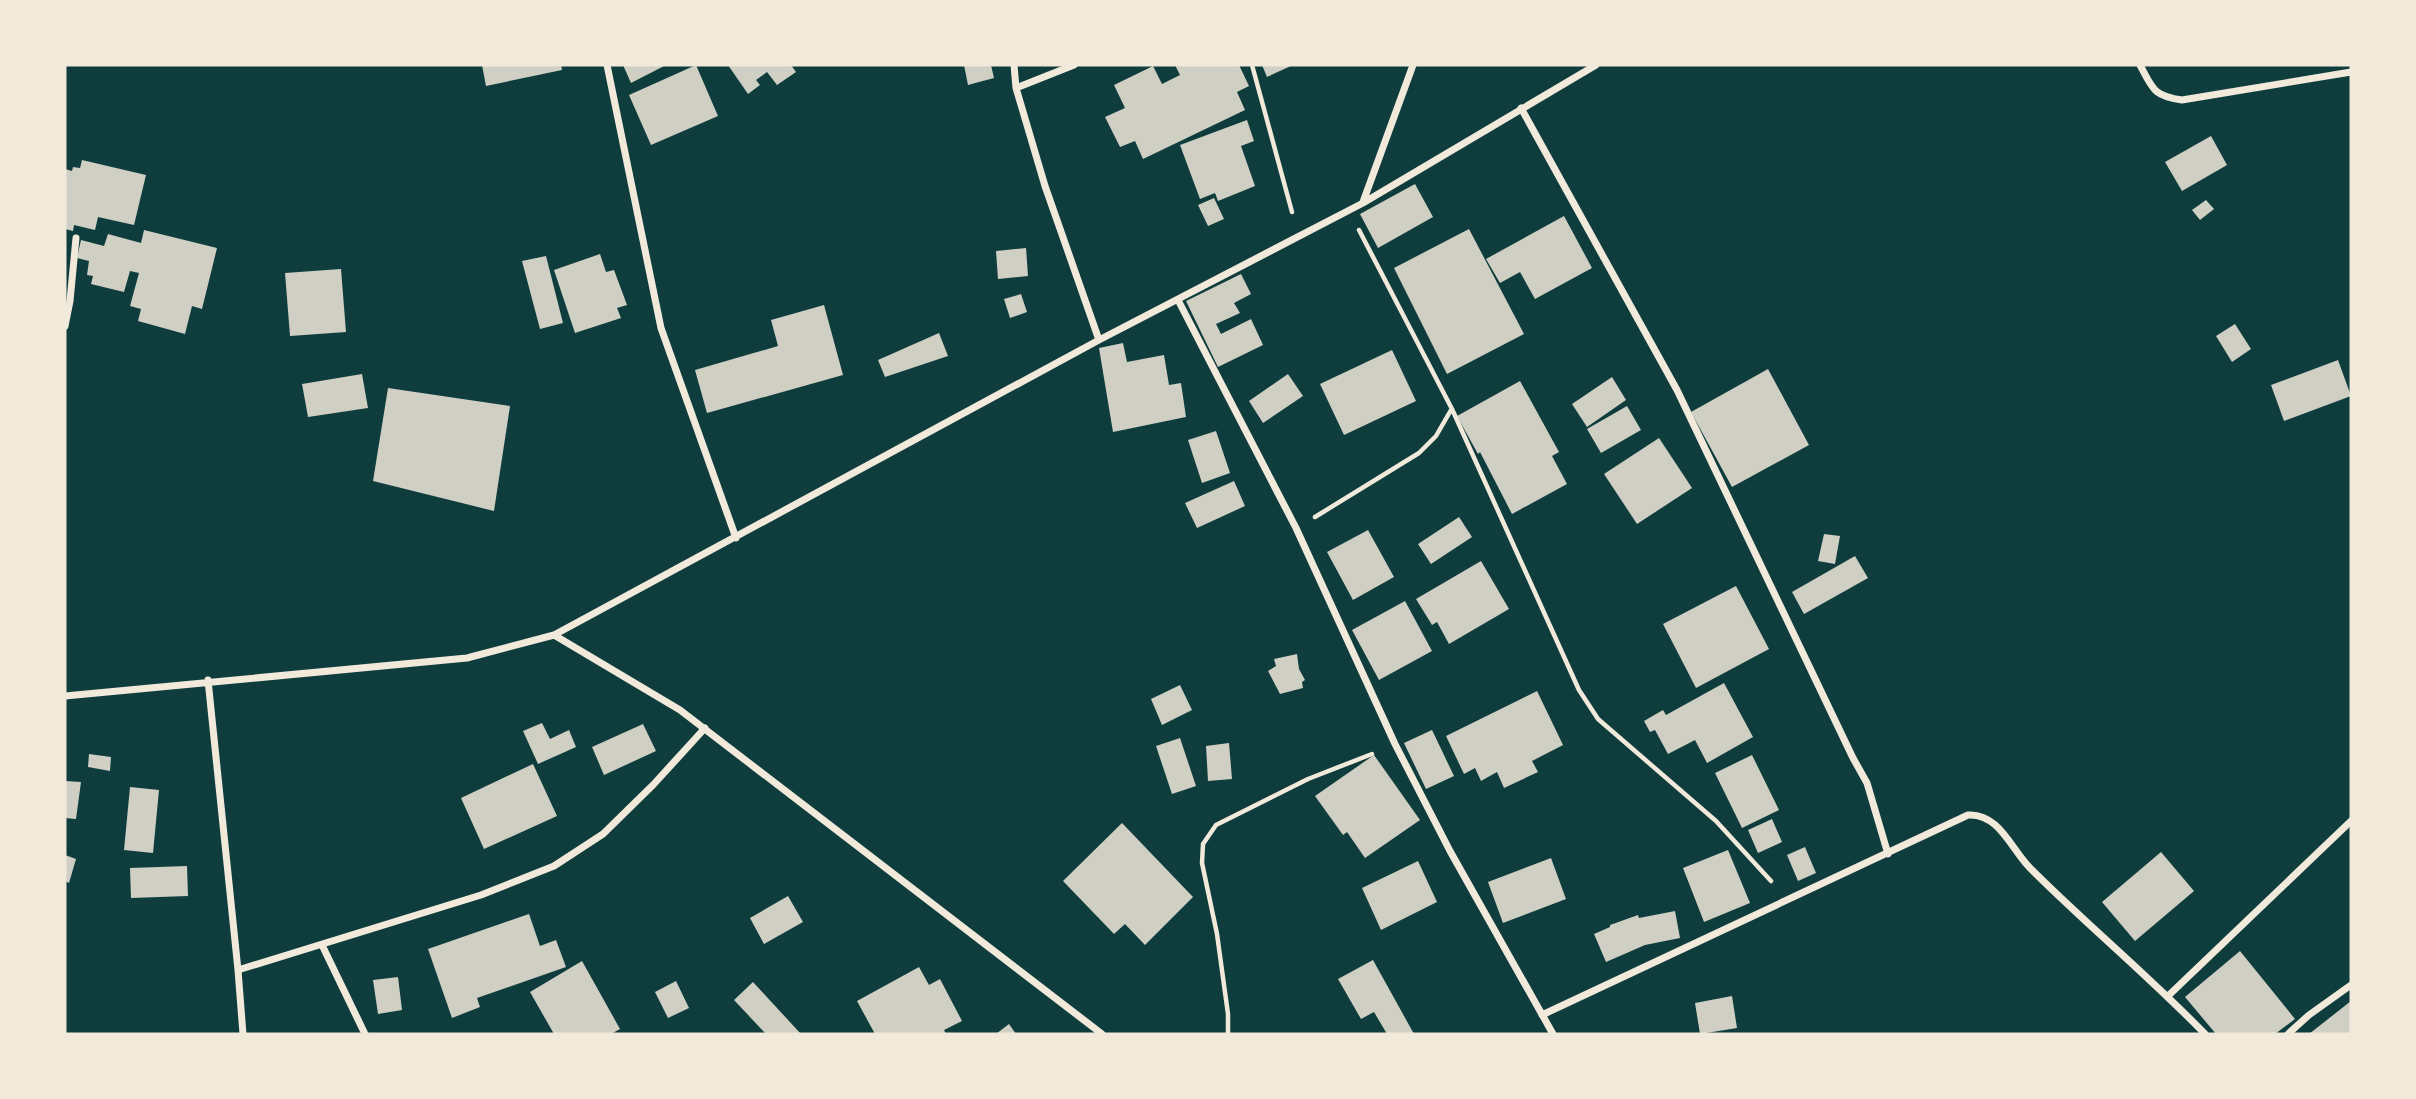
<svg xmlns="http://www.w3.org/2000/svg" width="2416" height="1099" font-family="'Nunito Sans',sans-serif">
  <rect width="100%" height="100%" fill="#0f3d3e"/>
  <path fill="#cfcfc3" d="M482 65H561L562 70 486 86Z
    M623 65H666L631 83Z
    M696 65 718 116 651 145 629 95Z
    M728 65H791L796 72 777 85 767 72 756 80 760 85 748 94Z
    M964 65H991L994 78 968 85Z
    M1175 65H1239L1249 86 1237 92 1245 110 1143 159 1135 141 1120 147 1105 117 1125 108 1114 85 1153 66 1162 84 1180 75Z
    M1262 65H1293L1267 77Z
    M1247 120 1254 141 1241 146 1255 186 1218 201 1215 193 1200 199 1180 145Z
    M2211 136 2227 165 2182 191 2165 162Z
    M82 160 146 175 134 225 98 217 95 230 74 225 73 231 65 229V169L72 171 73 167 80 168Z
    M1415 184 1433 217 1378 248 1360 214Z
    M1214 198 1224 219 1208 226 1198 205Z
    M2206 200 2214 209 2200 220 2192 210Z
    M1564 216 1592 268 1535 299 1520 272 1500 283 1486 259Z
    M1469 229 1524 334 1447 374 1394 268Z
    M144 230 217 248 202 309 192 306 185 334 138 321 141 309 130 306 139 273 130 271 124 292 91 284 93 276 87 275 89 261 77 258 81 240 104 246 108 234 141 243Z
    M1026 248 1028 276 998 279 996 251Z
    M600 254 606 272 614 270 627 305 617 308 621 318 575 333 554 270Z
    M546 256 563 323 540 329 522 261Z
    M341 269 346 332 290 336 285 273Z
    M1241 274 1251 294 1234 303 1240 313 1216 324 1221 334 1251 319 1263 345 1218 367 1186 301Z
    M1021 294 1027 312 1010 318 1004 299Z
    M824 305 843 375 707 413 695 370 778 346 771 320Z
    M2235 324 2251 349 2232 362 2216 336Z
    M939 333 948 356 885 377 878 360Z
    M1123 343 1127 362 1164 355 1169 385 1181 383 1186 417 1113 432 1099 348Z
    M1392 350 1416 401 1344 435 1320 384Z
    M2338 360 2351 396 2284 421 2271 385Z
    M1768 369 1809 445 1732 487 1691 412Z
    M362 374 368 408 308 417 302 384Z
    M1288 374 1303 396 1263 423 1249 401Z
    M1612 377 1626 400 1587 427 1572 404Z
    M1520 381 1559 452 1552 456 1567 484 1512 514 1480 452 1478 454 1457 416Z
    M388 388 510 406 494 511 373 481Z
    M1627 406 1641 430 1601 453 1587 429Z
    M1216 431 1230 473 1202 483 1188 440Z
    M1659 438 1692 488 1637 524 1604 474Z
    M1234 481 1245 506 1197 528 1185 503Z
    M1459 517 1472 537 1431 564 1418 544Z
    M1368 530 1394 577 1353 600 1327 552Z
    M1824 534 1840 536 1835 564 1818 561Z
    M1855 556 1868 578 1804 614 1792 592Z
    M1481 561 1509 609 1449 644 1437 622 1432 625 1416 599Z
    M1736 586 1769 649 1696 688 1663 624Z
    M1405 601 1432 651 1379 680 1352 630Z
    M1297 654 1299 669 1305 680 1302 682 1303 688 1280 694 1268 671 1276 666 1274 659Z
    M1724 683 1753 737 1707 763 1695 740 1668 754 1655 730 1650 732 1644 721 1663 710 1666 715Z
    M1180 685 1192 710 1162 725 1151 699Z
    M1537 691 1563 745 1532 761 1538 772 1504 788 1497 772 1481 781 1475 768 1464 774 1446 736Z
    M542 723 550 739 569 730 576 747 538 764 523 731Z
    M643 724 656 751 604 775 592 747Z
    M1432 730 1454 776 1426 789 1404 743Z
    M1180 738 1196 786 1172 794 1156 746Z
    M1229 743 1232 779 1208 781 1206 746Z
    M89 754 111 757 110 771 88 767Z
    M1374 755 1420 820 1365 858 1347 832 1343 835 1315 796Z
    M1752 755 1779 810 1742 828 1715 773Z
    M533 764 557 816 484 849 461 798Z
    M65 781 81 782 76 819 65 818Z
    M130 787 159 790 153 853 124 850Z
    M1772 819 1782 842 1758 853 1748 830Z
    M1122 823 1193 897 1145 945 1125 924 1114 934 1063 881Z
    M1805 847 1816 873 1798 881 1787 855Z
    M1728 850 1750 903 1704 922 1683 868Z
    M2161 852 2194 891 2135 941 2102 902Z
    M65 855 76 859 69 883 65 881Z
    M1551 858 1566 899 1503 923 1488 882Z
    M1418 861 1437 902 1381 930 1362 888Z
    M187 866 188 896 131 898 130 868Z
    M788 896 803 922 764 944 750 918Z
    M1675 911 1680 938 1645 945 1606 962 1594 934 1610 927V925L1638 915 1639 918Z
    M529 914 540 946 556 940 566 967 477 998 480 1007 452 1018 428 949Z
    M2240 951 2295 1019 2275 1034H2216L2185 997Z
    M1373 960 1414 1034H1387L1374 1012 1361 1019 1338 979Z
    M582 961 620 1029 611 1034H554L530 992Z
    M919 967 929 985 940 979 962 1021 944 1030 946 1034H875L857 1001Z
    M398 977 402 1010 378 1014 373 980Z
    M676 981 689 1008 668 1018 655 992Z
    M753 982 801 1034H766L734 1000Z
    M1732 996 1737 1028 1700 1034 1695 1003Z
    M2351 1001V1034H2309Z
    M1009 1024 1016 1034H996Z"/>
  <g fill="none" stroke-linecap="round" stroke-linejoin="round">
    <path stroke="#f1e9da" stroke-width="4.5" d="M1252 65 1292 212
      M1359 230 1452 409 1579 690 1598 719 1716 821 1771 881
      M1315 517 1419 453 1436 436 1451 410
      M1228 1034V1014L1217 934 1202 863 1203 844 1216 825 1308 779 1372 754"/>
    <path stroke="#f1e9da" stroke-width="7" d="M607 65 661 328 736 538
      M1014 65 1016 88 1045 186 1099 340
      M2140 65C2153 89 2153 96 2182 100L2351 72
      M1016 88 1074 65
      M1521 108 1677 390 1853 758 1867 783 1888 854
      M1363 202 1413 65
      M1178 300 1296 528 1395 744 1450 851 1553 1034
      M65 326 70 301 76 238
      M554 635 680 710 1102 1034
      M208 680 238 970 243 1034
      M65 696 467 658 554 635 1099 340 1363 203 1596 65
      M322 945 365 1034
      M238 970 481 895 554 866 603 834 653 785 705 728
      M2168 996 2351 821
      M1542 1015 1968 815C1999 813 2011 849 2030 868 2087 925 2149 976 2205 1034
      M2288 1034 2309 1015 2351 985"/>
  </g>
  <rect width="2416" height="1099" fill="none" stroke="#f1e9da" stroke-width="133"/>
</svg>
